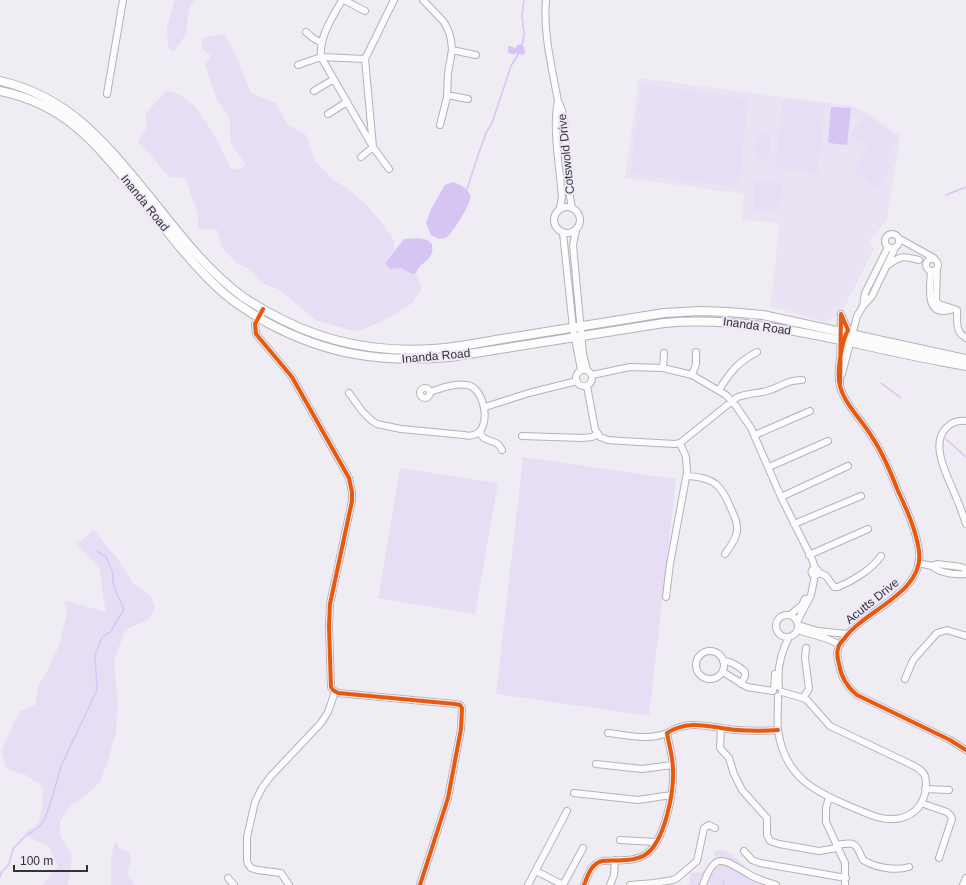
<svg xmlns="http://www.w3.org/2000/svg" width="966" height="885" font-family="Helvetica,sans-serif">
  <rect width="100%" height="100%" fill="#efecf4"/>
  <path fill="#e9e3f3" d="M639 78 852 106 867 113 900 136 887 220 870 241 874 249 841 314 824 322 770 306 780 223 742 220 744 194 625 178Z"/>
  <path fill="#e7def6" d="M175 0H195L190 6 185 36 174 51 168 48 167 28Z
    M224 34 236 55 251 93 275 102 287 124 306 135 315 161 333 180 347 188 369 207 388 231 394 241V250L387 258 390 269 401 268 412 274 416 273 422 288 411 304 385 320 356 332 316 320 278 289 262 283 250 269 236 263 222 247 217 230 198 229V214L185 178 169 177 149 153 137 142 147 129 145 114 166 91 179 94 196 107 216 138 231 169 243 168 245 164 230 142V119L217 100 205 65 211 56 201 48 202 38Z
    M642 84 748 99 739 187 630 174Z
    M783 99 825 104 818 173 775 168Z
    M865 114 898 137 886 159 892 165 877 187 853 171 868 149 850 135Z
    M757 134 770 135 768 160 755 158Z
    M755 180 782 183 779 211 753 209Z
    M523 457 676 479 649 716 496 694Z
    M400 468 498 483 475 614 378 598Z
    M94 530 119 561 133 583 151 596 155 608 149 619 125 630 114 661 118 701 116 732 108 761 100 782 87 795 70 806 60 821V835L72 856 68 885H42L58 866 49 847 23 834 39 823 43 802 42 787 26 775 7 769 1 750 20 711 35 705 39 684 46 674 60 643 67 613 64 600 106 612 103 597 100 569 77 544Z
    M115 840 120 849 128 851 131 858 127 874 135 885H111V858Z
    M718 850C729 849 736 858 744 865L743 872 763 885H687C691 882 690 878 690 873L702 872 718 866 714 852Z"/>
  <path fill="#d6c5f4" d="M521 44 524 47 525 53 523 55 516 53 515 54H510L508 52V46L516 48 517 45Z
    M831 107 851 108 847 145 828 143Z
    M453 182C462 185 466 188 471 196 468 209 455 229 446 238L439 239 431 235 426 223 431 209 445 185Z
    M419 238 427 240 432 244C435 261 421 260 416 273L412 274 401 268 390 269 385 263 404 239Z"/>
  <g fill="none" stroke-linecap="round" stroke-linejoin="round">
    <path stroke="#d6c5f4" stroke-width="1.5" d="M522 46 524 35 522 16 524 0
      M467 189 478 155 486 133 492 123 511 66 519 53
      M946 195 966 187
      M881 383 901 398
      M946 439 966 457
      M0 877 1 873 9 864 13 849 23 838 39 827 45 819 53 795 61 766 97 690 95 655 102 638 111 631 124 609 116 592 113 583V573L106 557 97 551
      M723 881 724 885"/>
    <g stroke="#b4b2b8" stroke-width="8">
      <path id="minor" d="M342 0C333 17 319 36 321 57L373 147 389 169
        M344 0 365 11
        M423 0 444 22 449 32 451 40 452 50 448 73 447 97 440 125
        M546 0C543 33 552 68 558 101L562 110 564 121 570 197 572 208
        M306 32 313 38 322 43
        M452 50 476 55
        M298 65 321 57 365 59
        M314 91 334 79
        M107 94 123 0
        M447 95 468 99
        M558 101C552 128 560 169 562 197L560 208
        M328 114 347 102
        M361 157 373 147 365 59 394 0
        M554 220a13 13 0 1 1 26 0a13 13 0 1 1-26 0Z
        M576 230 573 245 583 354 587 370
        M563 233 573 328 581 370
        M885 241a7 7 0 1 1 14 0a7 7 0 1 1-14 0Z
        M900 239 934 258
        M926 265a6 6 0 1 1 12 0a6 6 0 1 1-12 0Z
        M888 265C902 255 904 256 919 260
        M937 269 936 301 939 304 957 310C958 321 954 331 966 338
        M931 271C930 289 924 319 954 309
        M863 306 865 293 888 247
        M261 314 255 324 256 334 292 377 349 478 352 492V501L330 604 329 626 331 687 333 690 338 693 455 704 460 705 462 708 461 729 448 798 420 885
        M663 368 664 353
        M576 378a8 8 0 1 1 16 0a8 8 0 1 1-16 0Z
        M842 374 857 316 863 306 872 296 895 248
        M592 375 630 367 663 368 692 375 726 395 736 406 751 428 781 497 812 559 815 568
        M692 375 696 364V352
        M840 385 841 314 848 330C842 340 836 374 840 386 845 405 862 420 872 437 883 453 891 473 898 491 907 510 916 530 919 551 925 593 864 610 844 639 841 642 838 646 838 649 836 654 838 660 839 664 841 677 847 687 857 695L950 740 966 750
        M587 386 595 429 600 437 608 440 622 441 675 444 680 443 736 398C746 393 756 394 767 391 781 387 786 380 802 380
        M420 393a5 5 0 1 1 10 0a5 5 0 1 1-10 0Z
        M719 390C730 372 738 362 757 352
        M349 393 362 411 371 420 377 424 401 429 464 435C468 436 472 436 476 434 492 426 484 387 467 385 455 383 441 388 430 392
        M485 407 529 393 577 381
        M966 421C958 420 952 422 946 428 929 445 949 479 956 497 960 506 963 515 966 524
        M479 432C481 435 483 438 486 439 494 443 498 441 502 450
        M755 435 810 411
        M522 436 583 438 592 437 598 434
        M769 467 828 441
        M687 476C715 477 722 486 732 511 735 517 738 525 737 532 735 541 730 547 725 554
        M781 497 848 466
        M794 524 861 496
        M809 555 868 529
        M918 563 932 566 937 564 961 567 966 569
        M932 566C939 573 956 575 966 574
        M811.5 572a3.5 3.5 0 1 1 7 0a3.5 3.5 0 1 1-7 0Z
        M818 572 826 576 834 587H838C853 581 872 569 881 556
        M666 597 670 564 687 472 686 457 680 443
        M776 626a11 11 0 1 1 22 0a11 11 0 1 1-22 0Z
        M790 615 802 605 805 599
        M797 622 811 595 815 575
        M798 625 818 631 847 634
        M797 630 828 639 840 645
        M696 665a14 14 0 1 1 28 0a14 14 0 1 1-28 0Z
        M723 661C731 661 740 667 745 672V676L741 684
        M723 672 747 687 773 691
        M905 679 913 660 937 633 947 630 966 636
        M779 687C777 670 781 652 789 637
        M774 688 775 674
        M778 696C778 707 777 719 778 730 784 776 814 792 854 808 868 814 884 822 901 818 916 814 924 803 926 788 926 784 926 779 925 776 922 769 914 766 908 763L830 726 807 700 803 698 782 692
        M803 698 809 689 805 658 806 648
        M721 728 720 748 729 758 734 774 742 790 767 818V835L770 841 779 844 819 851 837 848
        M608 733C627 735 648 741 667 733
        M596 764 642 769 672 765
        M925 789 949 790
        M574 793 638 800 671 795
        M829 797 826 808V822L845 863V885
        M921 803 947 812 951 816 952 819 939 858
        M620 840 656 842
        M836 845C856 842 855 842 863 860 876 868 896 871 909 867
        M744 851 752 860 760 863 846 878
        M536 871 563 885
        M228 878 234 885
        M289 885 281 873 257 870 251 868 248 864 247 860V837L255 802 262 788 270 777 321 723 328 712 335 692
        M528 885 567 811
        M563 885 583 848
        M584 885C588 875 591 864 602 861 616 860 633 862 645 855 665 842 674 792 673 770 673 757 669 745 667 733 690 718 712 728 737 730 751 731 764 731 778 730
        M610 885 614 875 615 860
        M630 885 654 883 673 880 677 878 697 861 704 828 709 825 715 828
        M703 885C716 847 726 862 752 876 760 880 768 882 776 885
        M963 885 966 878"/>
    </g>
    <g stroke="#b4b2b8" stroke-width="10">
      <path id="major" d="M0 81C70 97 105 143 149 196 178 232 205 269 243 297 250 302 258 306 266 311 316 340 373 353 432 349 457 348 482 342 508 338 560 330 612 321 664 313L700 311 728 312 763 315 966 359
        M0 91C63 104 92 139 131 186 158 219 186 258 217 287 231 301 249 312 266 322 327 355 381 363 450 357L664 323C742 316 815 335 891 351 916 357 941 361 966 366"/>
    </g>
    <use href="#minor" stroke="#fdfcfd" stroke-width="6"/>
    <use href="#major" stroke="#fdfcfd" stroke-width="8"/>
    <g stroke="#eee8f8" stroke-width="6">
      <path id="cycleway" d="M263 309 255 324 256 334 292 377 349 478 352 492V501L330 604 329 626 331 687 333 690 338 693 455 704 460 705 462 708 461 729 448 798 420 885
        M840 385 841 314 848 330C842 340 836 374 840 386 845 405 862 420 872 437 883 453 891 473 898 491 907 510 916 530 919 551 925 593 864 610 844 639 841 642 838 646 838 649 836 654 838 660 839 664 841 677 847 687 857 695L950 740 966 750
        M584 885C588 875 591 864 602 861 616 860 633 862 645 855 665 842 674 792 673 770 673 757 669 745 667 733 690 718 712 728 737 730 751 731 764 731 778 730"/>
    </g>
    <use href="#cycleway" stroke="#e8590c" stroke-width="4"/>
  </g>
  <g text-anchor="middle" stroke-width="4" stroke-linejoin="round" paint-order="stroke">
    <g font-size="12" fill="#343238" stroke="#eee8f8">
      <text transform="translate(566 154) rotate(-96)" y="4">Cotswold Drive</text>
      <text transform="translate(145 203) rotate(51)" y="4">Inanda Road</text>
      <text transform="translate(757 326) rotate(8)" y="4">Inanda Road</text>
      <text transform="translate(436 356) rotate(-5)" y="4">Inanda Road</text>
      <text transform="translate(872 601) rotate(-39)" y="4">Acutts Drive</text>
    </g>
  </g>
  <path d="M14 865v6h73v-6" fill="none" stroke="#343238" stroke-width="2"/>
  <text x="20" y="865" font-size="12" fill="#343238" stroke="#eee8f8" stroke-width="3" paint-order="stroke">100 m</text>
</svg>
